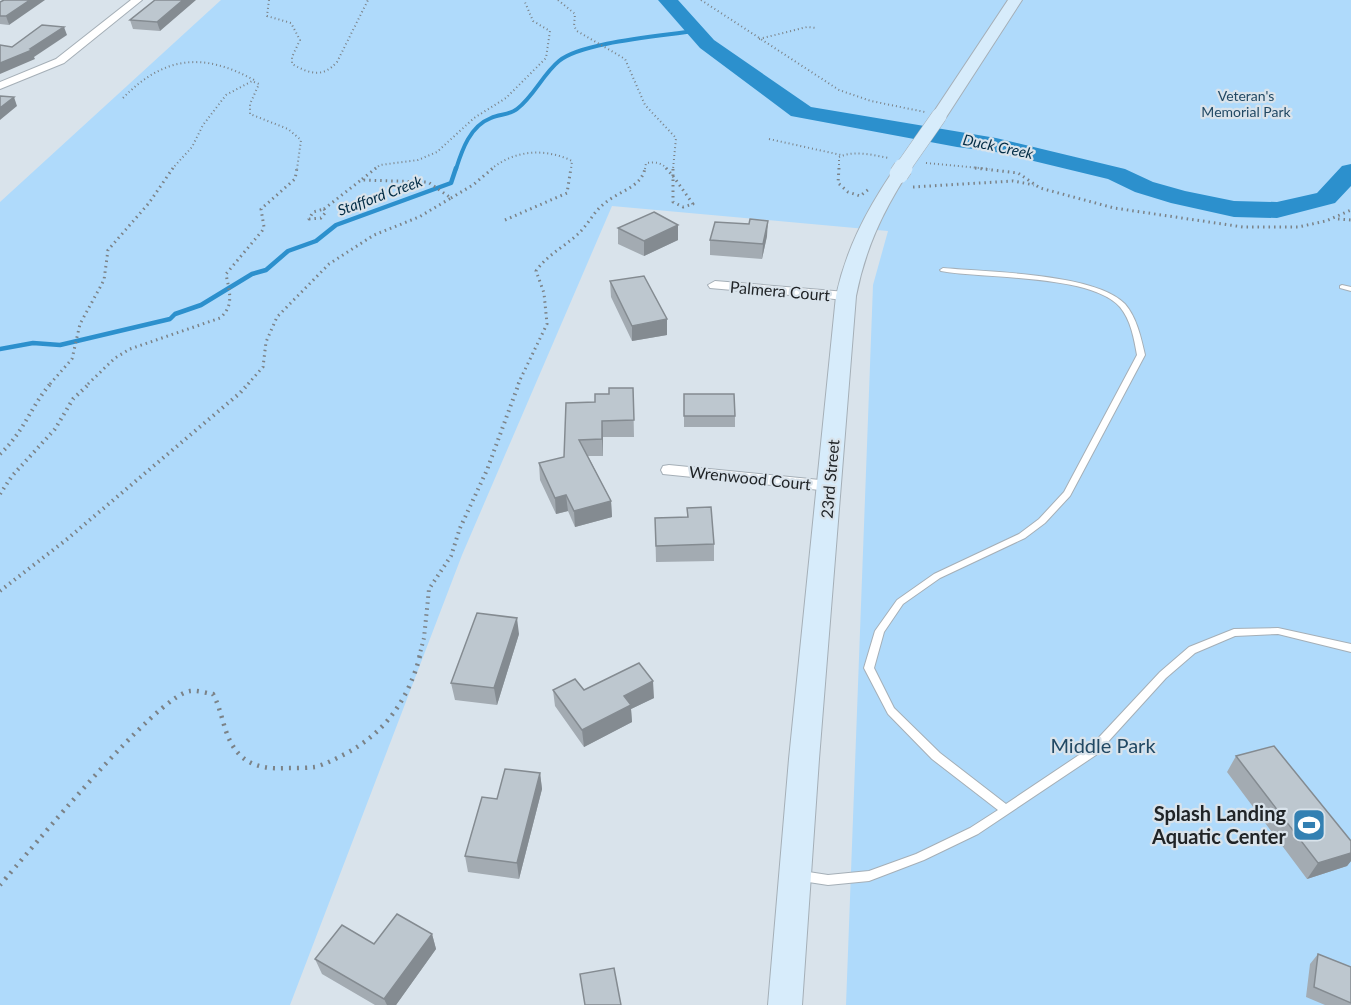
<svg xmlns="http://www.w3.org/2000/svg" width="1351" height="1005" font-family="Lato,sans-serif">
  <rect width="100%" height="100%" fill="#d9e3eb"/>
  <path fill="#afdafb" d="M221 0H1351V1005H846L873 285 888 231 612 206 462 555 290 1005H0V202Z"/>
  <g fill="none" stroke-linecap="round" stroke-linejoin="round">
    <path stroke="#2c90cd" stroke-width="4" d="M456 169C462 150 470 126 491 118 499 114 510 115 517 109 534 96 543 74 559 61 582 42 663 36 694 31"/>
    <path stroke="#2c90cd" stroke-width="4.5" d="M0 349 33 343 60 345 170 319 175 314 201 305 252 274 266 270 288 251 316 241 336 225 451 183 456 168"/>
    <path fill="#2c90cd" fill-rule="evenodd" d="M658 0H678L714 40 811 107 996 138 1125 169 1153 182 1185 191 1234 201 1277 202 1317 193 1342 166 1351 164V186L1335 203 1277 218 1234 217 1171 203 1135 192 1108 179 996 152 957 147 791 116 700 48Z"/>
    <g stroke="#a5afb7" stroke-width="2">
      <path id="lane" d="M943 268C985 272 1096 273 1125 304 1137 318 1141 338 1145 355L1070 496 1045 523 1025 538 940 578 903 604 884 632 874 668 894 708 940 753 1006 804 1088 749 1160 672 1189 647 1234 629 1278 628 1351 644V652L1278 634 1235 636 1195 653 1166 678 1096 755 978 834 924 860 869 881 828 885 802 881 798 880 796 876 798 872 802 871 828 875 869 871 916 854 970 828 998 810 932 759 888 714 864 668 875 631 897 600 934 574 1019 534 1039 519 1064 492 1137 355C1134 339 1131 320 1120 307 1091 274 984 279 941 271L940 270Z
        M1342 285 1351 287V291L1340 288V286Z"/>
    </g>
    <g stroke="#a5afb7" stroke-width="2">
      <path id="street" d="M131 0H142L64 63 0 89V82L56 59Z
        M715 281 846 292 853 296 846 300 710 288 708 285Z
        M669 465 830 481 836 482 838 486 836 490 830 491 663 474 661 470 663 466Z"/>
    </g>
    <g stroke="#a5afb7" stroke-width="2">
      <path id="secondary" d="M1008 0H1022L945 119H933L931 116Z
        M899 169 905 170 907 174C882 213 865 250 856 296L819 759 802 1005H768L789 759 836 296C846 250 865 213 891 174L893 170Z"/>
    </g>
    <path stroke="#7b8287" stroke-width="2" stroke-dasharray="1 3" stroke-linecap="butt" d="M269 0 267 16 291 23 300 40 292 57V64C310 74 323 78 337 62L368 0
      M558 0 575 14 574 26 577 31 625 59 645 105 676 138 673 169
      M701 0 839 90 871 101 925 112
      M759 39 807 27 817 28
      M254 82 259 84 250 104V114L288 129 301 140 297 169
      M123 98C164 56 203 52 254 80L226 95 203 125 192 147 172 169
      M769 139 841 155
      M926 163 990 169
      M375 169 380 165 418 160 437 152 474 118 506 98 546 58 550 31 533 21 524 0
      M491 169C514 151 541 148 568 159L572 161 571 169
      M645 169 646 163C655 162 661 162 667 169
      M839 169V157C855 150 872 155 889 158"/>
    <path stroke="#7b8287" stroke-width="3" stroke-dasharray="1.5 4" stroke-linecap="butt" d="M666 168 673 176
      M839 168 838 183 848 192 860 196 869 189
      M975 168 1018 173 1040 188 1114 208 1243 227H1298L1326 221 1351 210
      M673 176 693 204 683 207 673 202Z
      M673 176V168
      M913 187 1013 181 1034 185
      M451 198 473 185 493 168
      M324 209 326 212 321 218 309 219 313 212Z
      M324 209 361 180
      M1338 219 1351 220
      M505 220 567 193 571 168
      M50 384 72 359 80 324 104 280 108 250 149 203 173 168
      M88 384 115 358 130 349 220 318C235 305 229 291 226 274L262 231 264 227 261 209 295 179 297 168
      M248 384 263 367 266 342 277 317 329 264 374 235 419 217 451 198 428 182 361 180 376 168
      M518 384 547 324 544 293 536 271C547 255 564 247 578 234 588 225 594 211 605 203 619 191 642 187 645 168"/>
    <path stroke="#7b8287" stroke-width="4" stroke-dasharray="1.5 4.5" stroke-linecap="butt" d="M0 454C24 432 31 406 51 383
      M0 494 12 476 55 429 73 399 90 383
      M0 591 66 540 240 393 249 383
      M419 657 424 638 429 589 451 556 460 528 487 470 519 383"/>
    <path stroke="#7b8287" stroke-width="4.5" stroke-dasharray="2 6" stroke-linecap="butt" d="M0 885C29 852 156 696 190 691 197 690 206 693 213 694 224 714 223 739 241 756 254 768 271 769 288 768 297 768 307 768 315 767 326 764 335 759 345 754 385 733 408 700 420 656"/>
    <use href="#lane" fill="#fff" fill-rule="evenodd"/>
    <use href="#street" fill="#fff" fill-rule="evenodd"/>
    <use href="#secondary" fill="#d7ecfb" fill-rule="evenodd"/>
    <g stroke="#a5afb7" stroke-width="16" stroke-linecap="butt">
      <path id="secondary-bridge-far1" d="M902 169 939 116"/>
    </g>
    <g stroke="#a5afb7" stroke-width="20" stroke-linecap="butt">
      <path id="secondary-bridge" d="M899 174 903 168"/>
    </g>
    <use href="#secondary-bridge-far1" stroke="#d7ecfb" stroke-width="15"/>
    <use href="#secondary-bridge" stroke="#d7ecfb" stroke-width="19"/>
  </g>
  <path fill="#a3abb2" d="M4 0 9 25 0 24V2Z
    M155 0 160 31 133 29 130 20Z
    M749 224 767 236 762 259 710 255V240Z
    M678 225V240L644 256 618 244V228Z
    M610 281 667 335 632 341 611 297Z
    M633 388 634 437H603V456H588L611 501 612 517 575 527 568 511 556 514 540 480 539 463 564 457 595 402 609 394Z
    M684 394 735 416V427H684Z
    M687 508 714 544V561L656 562 655 518 687 517Z
    M519 634 497 705 455 700 451 683Z
    M553 690H584L654 698 631 709 632 722 584 747 555 706Z
    M1236 756 1351 841V861L1347 866 1307 879 1227 772Z
    M540 773 542 789 519 879 468 872 465 856 497 799Z
    M432 934 436 949 396 1005H375L322 974 315 959 374 944Z
    M1318 954 1351 967V1005H1325L1306 997 1310 964Z"/>
  <path fill="#848b91" d="M30 0H45L9 25 6 16Z
    M183 0H196L160 31 157 22Z
    M64 27 67 35 34 57 35 59 0 74V63L30 49Z
    M14 97 17 106 0 120V108Z
    M768 221 767 236 762 259 763 244Z
    M678 225V240L644 256V241Z
    M667 319V335L632 341V326Z
    M602 421 603 437V456L602 439Z
    M566 495 568 511 556 514 555 498Z
    M611 501 612 517 575 527 574 511Z
    M517 618 519 634 497 705 494 688Z
    M653 681 654 698 631 709 632 722 584 747 582 730 624 696Z
    M540 773 542 789 519 879 517 863Z
    M1351 853V861L1347 866 1307 879 1318 863Z
    M432 934 436 949 396 1005H387L384 999Z"/>
  <path fill="#bdc7cf" stroke="#848b91" stroke-width="1.5" d="M4 0H30L6 16H0V2Z
    M155 0H183L157 22 130 20Z
    M42 25 64 27 30 49 32 50 0 63V45L12 47Z
    M0 96 14 97 0 108Z
    M654 212 678 225 644 241 618 228Z
    M750 219 768 221 763 244 710 240 715 222 749 224Z
    M644 276 667 319 632 326 610 281Z
    M609 388H633L634 420 602 421V439L579 440 611 501 574 511 566 495 555 498 539 463 564 457 566 403 595 402V394H609Z
    M684 394H734L735 416H684Z
    M711 507 714 544 656 546 655 518 688 517 687 508Z
    M477 613 517 618 494 688 451 683Z
    M639 663 653 681 624 696 631 705 582 730 553 690 575 679 584 690Z
    M1274 746 1351 841V853L1318 863 1236 756Z
    M505 769 540 773 517 863 465 856 482 797 497 799Z
    M397 914 432 934 384 999 315 959 342 925 374 944Z
    M1318 954 1351 967V1003L1314 987Z
    M614 968 621 1005H585L580 974Z"/>
  <defs>
    <g id="stadium-square" transform="scale(1.725)"><rect x="-9" y="-9" width="18" height="18" rx="4" fill="#3380b2" stroke="#d9e3eb"/><path d="M0-5a6.5 5 0 1 0 0 10a6.5 5 0 1 0 0-10ZM-3.5-1.8h7v3.6h-7Z" fill="#fff"/></g>
  </defs>
  <g fill-rule="evenodd">
    <use href="#stadium-square" x="1309" y="825"/>
  </g>
  <g text-anchor="middle" stroke-width="4.5" stroke-linejoin="round" paint-order="stroke">
    <g font-size="14" fill="#224964" stroke="#d9e3eb">
      <text x="1246" y="101">Veteran's<tspan x="1246" dy="16">Memorial Park</tspan></text>
    </g>
    <g font-size="15" font-style="italic" fill="#032d46" stroke="#d9e3eb">
      <text transform="translate(998 147) rotate(12)" y="5">Duck Creek</text>
      <text transform="translate(380 196) rotate(-20)" y="5">Stafford Creek</text>
    </g>
    <g font-size="16" fill="#202427" stroke="#d9e3eb">
      <text transform="translate(780 291) rotate(5)" y="6">Palmera Court</text>
      <text transform="translate(750 478) rotate(6)" y="6">Wrenwood Court</text>
      <text transform="translate(830 479) rotate(-85)" y="6">23rd Street</text>
    </g>
    <g font-size="20" fill="#224964" stroke="#d9e3eb">
      <text x="1103" y="753">Middle Park</text>
    </g>
    <g font-size="20" font-weight="bold" fill="#202427" stroke="#d9e3eb" text-anchor="end">
      <text x="1286" y="821">Splash Landing<tspan x="1286" dy="23">Aquatic Center</tspan></text>
    </g>
  </g>
</svg>
